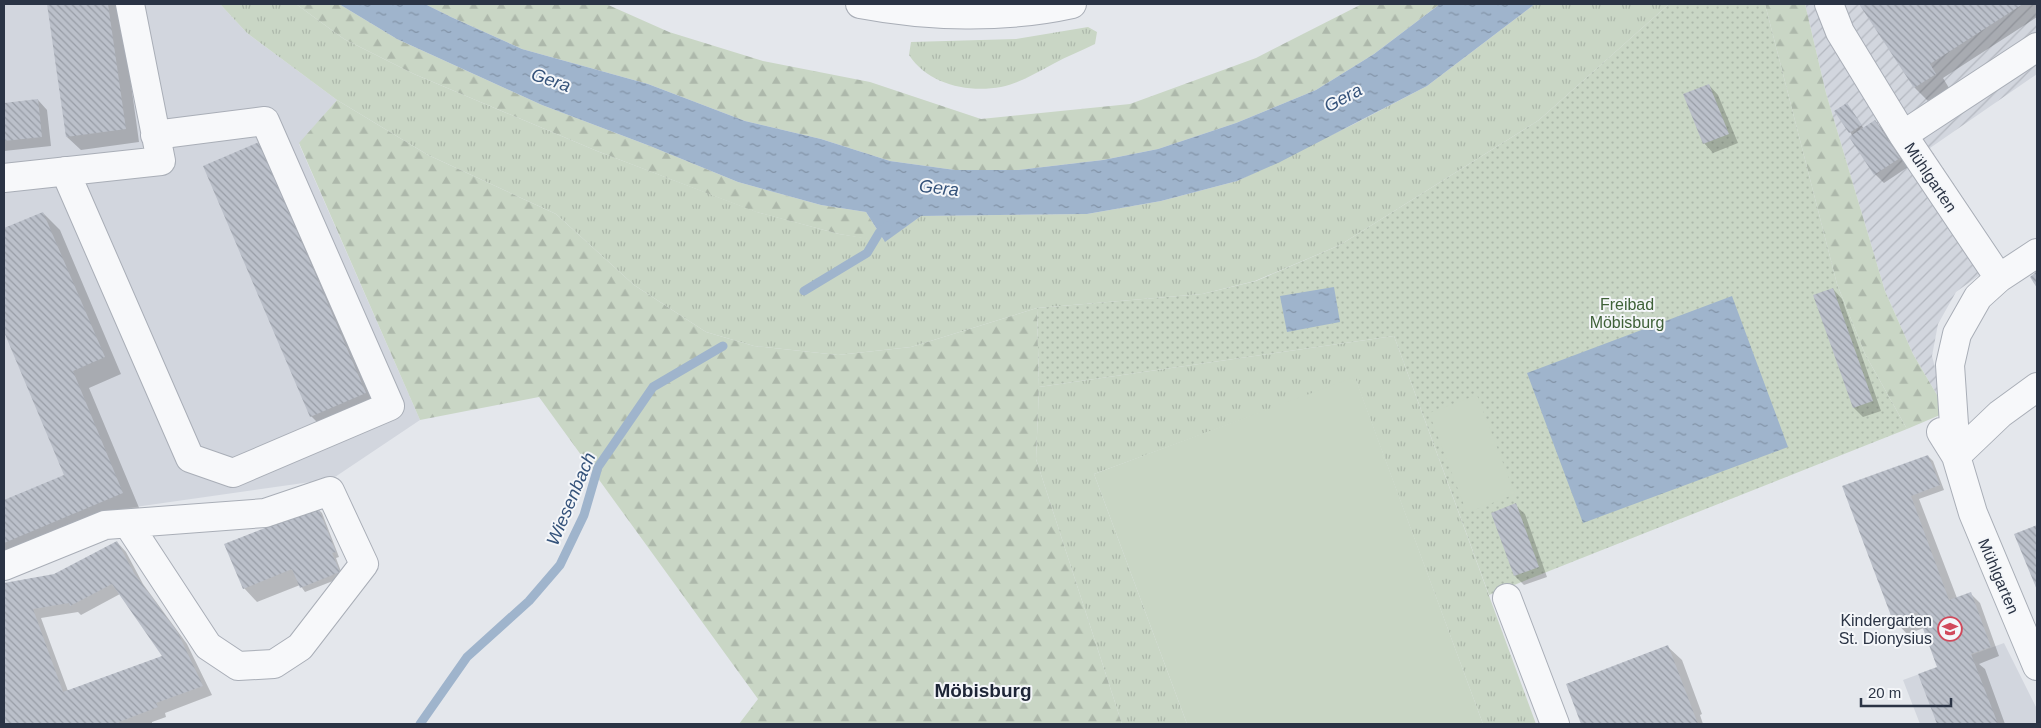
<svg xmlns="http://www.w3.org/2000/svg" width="2041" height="728" font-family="Arial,sans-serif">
  <defs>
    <pattern id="industrial-furrows" width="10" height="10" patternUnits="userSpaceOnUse" patternTransform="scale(1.25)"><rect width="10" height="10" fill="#d2d6de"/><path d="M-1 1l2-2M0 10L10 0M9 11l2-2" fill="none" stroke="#b4b8c0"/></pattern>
    <pattern id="grass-tufts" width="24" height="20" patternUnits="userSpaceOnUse" patternTransform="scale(1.25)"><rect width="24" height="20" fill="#c9d6c5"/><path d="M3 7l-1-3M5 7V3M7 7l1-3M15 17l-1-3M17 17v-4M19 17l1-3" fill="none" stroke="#adb8ab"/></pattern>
    <pattern id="forest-firs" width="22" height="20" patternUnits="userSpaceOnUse" patternTransform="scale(1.25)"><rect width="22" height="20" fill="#c9d6c5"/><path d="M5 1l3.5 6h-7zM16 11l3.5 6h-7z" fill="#adb8ab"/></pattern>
    <pattern id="park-dots" width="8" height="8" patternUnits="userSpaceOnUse" patternTransform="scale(1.25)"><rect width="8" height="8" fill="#c9d6c5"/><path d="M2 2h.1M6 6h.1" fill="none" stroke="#adb8ab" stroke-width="1.8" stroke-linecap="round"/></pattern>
    <pattern id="water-ripples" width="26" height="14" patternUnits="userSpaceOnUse" patternTransform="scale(1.25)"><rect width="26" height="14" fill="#9fb4cc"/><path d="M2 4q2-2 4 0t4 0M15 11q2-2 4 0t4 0" fill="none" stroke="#8293a7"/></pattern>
    <pattern id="building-back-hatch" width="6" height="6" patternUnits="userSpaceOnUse" patternTransform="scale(1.25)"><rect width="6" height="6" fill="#bbc0ca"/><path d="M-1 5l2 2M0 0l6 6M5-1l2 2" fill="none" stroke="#989da6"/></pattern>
  </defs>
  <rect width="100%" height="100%" fill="#e4e7ec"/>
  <path fill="#d2d6de" d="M4 4H220L247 33 337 100 299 144 420 420 332 479 107 511 4 551Z
    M2004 643 2037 709V724H1920L1903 680Z"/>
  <path fill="url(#industrial-furrows)" d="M1805 4H2037V74L1930 148 2003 258 1956 292 1938 324 1932 356 1947 412 1913 354 1885 291 1826 93Z"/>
  <path fill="url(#grass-tufts)" d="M220 4H296L344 39 414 74 597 151 757 212 839 234 885 241 921 216 1087 214 1161 201 1237 181 1354 124 1427 86 1535 4H1669L1539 120 1340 245 1255 281 1202 294 1037 308 911 347 838 355 754 346 706 332 634 285 556 214 428 155 337 100 247 33Z
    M1088 27 1097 32 1095 44C1081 51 1067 56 1053 64 1036 73 1020 83 1001 87 967 93 928 84 909 55L911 42 1016 39Z
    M1394 336 1536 724H1483L1355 378 1094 474 1187 724H1122L1036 459 1039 387Z"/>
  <path fill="url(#forest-firs)" d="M296 4H339L397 39 542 105 650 146 738 182 821 205 866 212 885 242 839 234 756 212 597 151 414 74 344 39Z
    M425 4H606L669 32 763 61 870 82 981 119 1130 104 1256 58 1362 4H1440L1374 54 1316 90 1236 123 1158 149 1103 160 1018 170H955L890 161 821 139 745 121 648 84 522 49 451 17Z
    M1765 4H1805L1826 93 1885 291 1913 354 1947 412 1907 429 1865 354 1837 284Z
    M337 100 428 155 556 214 634 285 706 332 754 346 838 355 911 347 1037 308 1039 387 1036 459 1122 724H739L758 699 539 397 420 420 299 143Z"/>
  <path fill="url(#park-dots)" d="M1669 4H1765L1837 284 1865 354 1907 429 1489 595 1394 336 1039 387 1037 308 1202 294 1256 281 1340 245 1539 120Z"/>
  <path fill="#c9d6c5" d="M1355 377 1483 724H1187L1094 474Z
    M1477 395 1515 494 1467 513 1429 413Z"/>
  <path fill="url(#water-ripples)" d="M339 4H425L451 17 522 49 648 84 745 121 821 139 890 161 955 170H1018L1103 160 1158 149 1236 123 1316 90 1374 54 1440 4H1535L1427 86 1280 162 1237 181 1161 201 1087 214 921 216 885 242 866 212 821 205 738 182 650 146 542 105 397 39Z
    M1334 287 1340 322 1287 332 1280 296Z
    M1732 296 1788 447 1583 523 1527 373Z"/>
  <path fill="#0003" fill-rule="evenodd" d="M48 4H120L139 142 81 150 67 137Z
    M1861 4H2037V17L1943 78 1949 88 1928 101 1915 88Z
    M1709 85 1718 95 1738 143 1713 153 1704 143Z
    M38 100 47 110 51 146 4 151V105Z
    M1847 104 1864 129 1875 121 1885 131 1908 167 1884 183 1875 174 1850 132Z
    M259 144 276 161 382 410 328 433 311 416Z
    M43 213 60 230 121 374 89 388 140 510 4 567V501L66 475 4 329V230Z
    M1833 289 1842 299 1881 411 1863 417 1854 408Z
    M1928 456 1933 461 1944 490 1919 499 1957 598 1970 593 1980 603 1999 656 1979 664 1985 669 2005 724H1938L1919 675 1939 668 1924 628 1907 634 1894 620 1844 487Z
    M1515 505 1525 514 1547 577 1524 585 1515 576 1492 513Z
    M317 508 322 513 339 557 336 558 343 577 305 592 300 585 257 602 244 588Z
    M2037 526V587L2016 535Z
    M117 542 126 552 143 584 187 644 212 695 165 713 166 717 152 722V724H4V584L54 575ZM120 594 164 657 68 691 41 618 78 612 81 615Z
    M1668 647 1682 660 1702 714 1700 715 1703 724H1582L1567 685Z"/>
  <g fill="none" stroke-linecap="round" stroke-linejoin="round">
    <path stroke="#9fb4cc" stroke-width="9" d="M804 291 867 253 879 233 887 226
      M420 724 467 657 529 601 560 565 584 515 598 467 653 387 723 346"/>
  </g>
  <path fill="url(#building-back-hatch)" fill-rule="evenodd" d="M47 4H108L126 129 66 137Z
    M1859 4H2023L1930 64 1936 74 1914 88Z
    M1709 84 1729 134 1703 144 1683 94Z
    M38 99 42 137 4 141V103Z
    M1847 103 1862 125 1849 133 1834 111Z
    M1875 120 1900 158 1874 175 1849 137Z
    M259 142 366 393 310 417 203 166Z
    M43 212 105 357 73 371 123 493 4 543V500L64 475 4 332V228Z
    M2037 271V288L2030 277Z
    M1833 288 1873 401 1853 408 1813 295Z
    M1928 455 1940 485 1911 496 1949 600 1971 592 1991 647 1971 654 1998 724H1937L1918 674 1937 667 1917 612 1893 621 1842 486Z
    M1516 503 1539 567 1514 576 1491 513Z
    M318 507 336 552 332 553 340 572 300 588 292 569 243 589 224 544Z
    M2037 525V590L2014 534Z
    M117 541 134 573 178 633 203 686 156 703 158 707 119 722 120 724H4V583L54 574ZM112 584 162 656 63 692 33 609 69 603 70 606Z
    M1668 645 1698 724H1581L1566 684Z"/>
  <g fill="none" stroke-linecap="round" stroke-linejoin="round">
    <g stroke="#a9aeb7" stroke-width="30">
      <path id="minor" d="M860 4C928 17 1004 19 1072 4
        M1829 4 1840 32 1903 135 1999 278
        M1903 135 2037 47
        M65 171 190 458 233 473 390 406 265 121 155 135
        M4 178 161 161 130 4
        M1941 432 1956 456 1973 513 2037 666
        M1956 454 1950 365 1957 334 1978 297 1999 278 2037 253
        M1956 456 2000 414 2037 387
        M4 566 105 525 265 513 330 491 364 564 300 647 274 664 238 666 208 646 128 524
        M1507 598 1555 724"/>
    </g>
    <use href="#minor" stroke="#f7f8fa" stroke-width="28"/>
  </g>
  <defs>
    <g id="school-ring" transform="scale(1.25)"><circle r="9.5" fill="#f4f6f9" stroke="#d1495b" stroke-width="1.5"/><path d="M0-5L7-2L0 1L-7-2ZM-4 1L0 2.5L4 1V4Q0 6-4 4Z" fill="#d1495b"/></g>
  </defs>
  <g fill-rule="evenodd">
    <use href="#school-ring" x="1950" y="629"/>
  </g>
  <g text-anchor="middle" stroke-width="4" stroke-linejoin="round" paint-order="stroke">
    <g font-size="16" fill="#2b3445" stroke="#f4f6f9">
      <text transform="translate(1931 177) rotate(56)" y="6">Mühlgarten</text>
      <text transform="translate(1999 576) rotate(67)" y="6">Mühlgarten</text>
    </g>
    <g font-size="16" fill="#3f6138" stroke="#f4f6f9">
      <text x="1627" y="310">Freibad<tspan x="1627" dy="18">Möbisburg</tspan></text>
    </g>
    <g font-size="16" fill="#2b3445" stroke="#f4f6f9" text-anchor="end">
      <text x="1932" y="626">Kindergarten<tspan x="1932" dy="18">St. Dionysius</tspan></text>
    </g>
    <g font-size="18" font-style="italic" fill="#34527a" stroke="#f4f6f9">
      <text transform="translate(551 80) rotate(19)" y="6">Gera</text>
      <text transform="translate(1343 98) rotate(-28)" y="6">Gera</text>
      <text transform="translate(939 188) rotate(6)" y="6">Gera</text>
      <text transform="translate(571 499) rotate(-67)" y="6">Wiesenbach</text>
    </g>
    <g font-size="19" font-weight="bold" fill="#1d2536" stroke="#f4f6f9">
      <text x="983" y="697">Möbisburg</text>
    </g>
  </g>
  <rect width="2041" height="728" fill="none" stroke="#2b3445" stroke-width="10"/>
  <path d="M1861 698v8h90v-8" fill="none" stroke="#2b3445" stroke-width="2.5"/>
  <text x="1868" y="698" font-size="15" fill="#2b3445" stroke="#f4f6f9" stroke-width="4" paint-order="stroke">20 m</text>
</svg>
